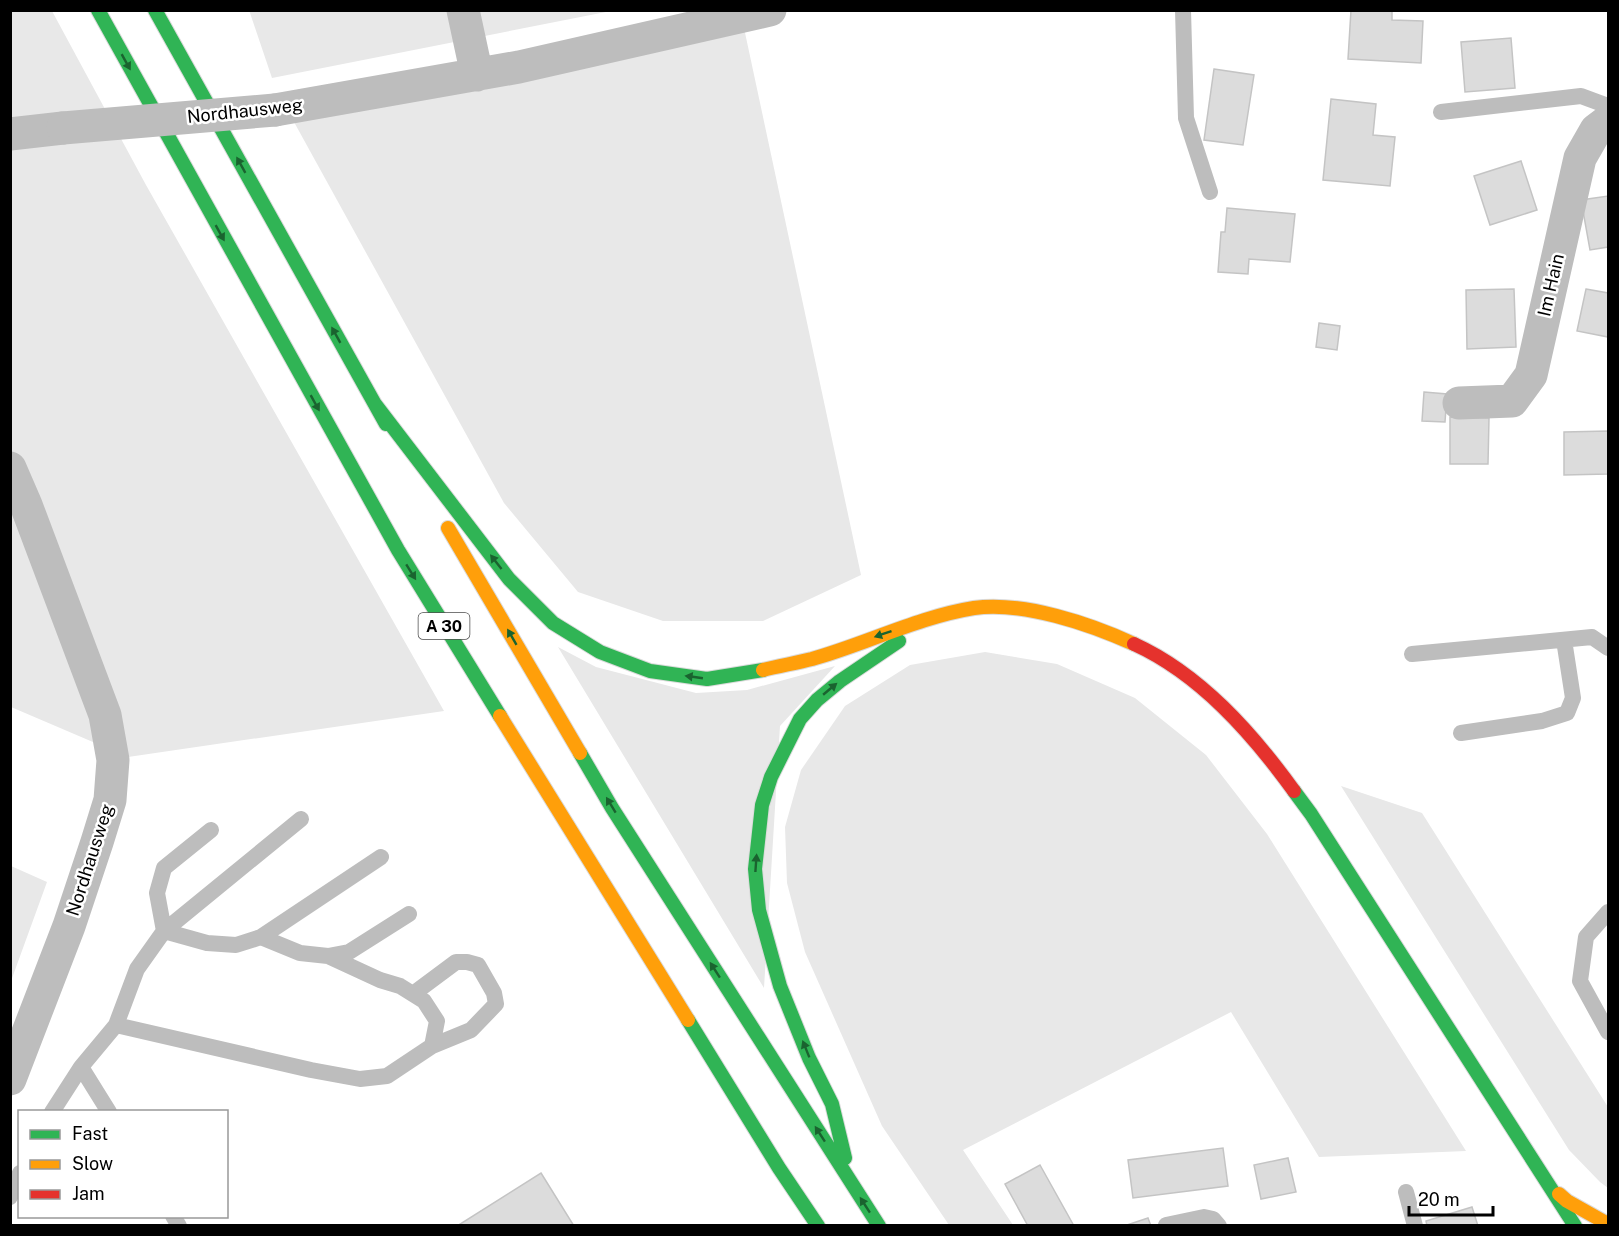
<svg xmlns="http://www.w3.org/2000/svg" width="1619" height="1236" font-family="'Public Sans',sans-serif">
  <rect width="100%" height="100%" fill="#fff"/>
  <path fill="#e8e8e8" d="M249 10 611 11 272 78Z
    M10 11H52L146 185 444 711 128 757 11 707Z
    M744 28 861 575 763 621H663L578 592 504 503 294 122Z
    M558 647 596 667 696 693 747 690 835 666 780 726 764 988Z
    M985 652 1057 664 1135 698 1206 755 1267 834 1466 1151 1319 1157 1231 1012 963 1150 1013 1225H949L882 1126 805 952 787 883 785 827 801 770 845 706 910 665Z
    M1341 786 1422 813 1608 1107V1188L1600 1182 1569 1150Z
    M11 866 47 882 11 981Z"/>
  <path fill="#dcdcdc" stroke="#c4c4c4" stroke-width="1.5" d="M1351 10H1392V20L1423 21 1421 63 1348 59Z
    M1511 38 1515 88 1465 92 1461 42Z
    M1214 69 1254 75 1243 145 1204 140Z
    M1331 99 1376 104 1373 135 1395 137 1390 186 1323 180Z
    M1521 161 1537 210 1490 225 1474 176Z
    M1608 196V247L1590 250 1581 200Z
    M1227 208 1295 214 1290 262 1249 259 1248 274 1218 272 1221 232H1225Z
    M1514 289 1516 347 1467 349 1466 290Z
    M1586 289 1608 293V337L1577 331Z
    M1319 323 1340 326 1337 350 1316 347Z
    M1424 392 1447 394 1445 422 1422 421Z
    M1450 417 1489 418 1488 464H1450Z
    M1608 431V474L1564 475V432Z
    M1223 1148 1228 1186 1133 1198 1128 1160Z
    M1288 1158 1296 1192 1261 1199 1254 1165Z
    M1040 1165 1074 1226H1028L1005 1184Z
    M541 1173 574 1226H457Z
    M1472 1207 1478 1226H1427L1426 1221Z
    M1148 1218 1151 1226H1124Z"/>
  <g fill="none" stroke-linecap="round" stroke-linejoin="round">
    <g stroke="#dbdbdb" stroke-width="16">
      <path id="fast" d="M98 10 398 550 500 716
        M155 10 386 424
        M375 404 509 579 553 623 600 652 650 671 707 679 763 670
        M580 753 612 808 879 1226
        M1294 791 1311 814 1575 1226
        M688 1020 779 1168 818 1226
        M845 1158 832 1104 809 1058 780 986 759 910 755 869 762 805 771 777 800 719 817 700 840 681 899 641"/>
    </g>
    <g stroke="#dbdbdb" stroke-width="16">
      <path id="slow" d="M448 528 580 753
        M763 670C779 666 796 663 812 659 866 644 918 617 974 608 1023 601 1090 624 1134 644
        M500 716 688 1020
        M1559 1194 1567 1201 1608 1224"/>
    </g>
    <g stroke="#dbdbdb" stroke-width="16">
      <path id="jam" d="M1134 644C1200 674 1252 733 1294 791"/>
    </g>
    <path stroke="#bdbdbd" stroke-width="16" d="M1183 10 1186 118 1210 192
      M1441 112 1581 96 1608 106
      M1412 654 1592 637 1608 648
      M1461 733 1542 721 1567 713 1573 698 1564 640
      M211 830 164 868 157 893 164 931 207 943 236 945 261 937 381 857
      M1608 912 1586 937 1580 981 1608 1032
      M261 937 300 953 328 956 349 952 409 914
      M413 994 456 962H467L478 965 494 993 496 1004 471 1030 432 1046
      M116 1025 311 1070 360 1079 387 1076 432 1046 437 1021 424 1001 400 986 380 980 328 956
      M52 1112 81 1067
      M109 1112 81 1067 116 1025 137 969 164 931 301 819
      M1406 1192 1415 1226
      M10 1197 20 1173
      M173 1216 179 1226
      M1166 1225 1204 1217 1213 1219 1219 1226"/>
    <path stroke="#bdbdbd" stroke-width="33" d="M463 10 477 75
      M275 110 519 67 770 10
      M10 134 63 128
      M1459 403 1512 401 1531 375 1580 158 1596 130 1608 121
      M10 468 26 505 105 715 113 760 110 800 97 842 69 926 10 1079"/>
    <use href="#fast" stroke="#30b455" stroke-width="14"/>
    <use href="#slow" stroke="#ff9f0a" stroke-width="14"/>
    <use href="#jam" stroke="#e5322d" stroke-width="14"/>
    <path stroke="#bdbdbd" stroke-width="33" d="M63 128 275 110"/>
  </g>
  <defs><path id="oneway-solid" d="M-6-.8H1V-3.2L6.5 0L1 3.2V.8H-6Z" transform="scale(1.5)"/></defs>
  <g fill="#1a632f">
    <use href="#oneway-solid" transform="translate(126 62) rotate(61)"/>
    <use href="#oneway-solid" transform="translate(241 165) rotate(-119)"/>
    <use href="#oneway-solid" transform="translate(220 233) rotate(61)"/>
    <use href="#oneway-solid" transform="translate(336 335) rotate(-119)"/>
    <use href="#oneway-solid" transform="translate(315 403) rotate(61)"/>
    <use href="#oneway-solid" transform="translate(496 562) rotate(-128)"/>
    <use href="#oneway-solid" transform="translate(411 572) rotate(58)"/>
    <use href="#oneway-solid" transform="translate(883 634) rotate(161)"/>
    <use href="#oneway-solid" transform="translate(512 637) rotate(-120)"/>
    <use href="#oneway-solid" transform="translate(694 677) rotate(-172)"/>
    <use href="#oneway-solid" transform="translate(830 689) rotate(-40)"/>
    <use href="#oneway-solid" transform="translate(611 805) rotate(-121)"/>
    <use href="#oneway-solid" transform="translate(756 863) rotate(-86)"/>
    <use href="#oneway-solid" transform="translate(715 970) rotate(-123)"/>
    <use href="#oneway-solid" transform="translate(806 1049) rotate(-112)"/>
    <use href="#oneway-solid" transform="translate(820 1134) rotate(-123)"/>
    <use href="#oneway-solid" transform="translate(865 1205) rotate(-123)"/>
  </g>
  <g text-anchor="middle" stroke-width="5" stroke-linejoin="round" paint-order="stroke">
    <rect fill="#fff" stroke="#4c4c4c" stroke-width="1.5" x="418.5" y="613" width="51" height="26" rx="4.5"/>
    <g font-size="16" font-weight="bold" fill="#000">
      <text x="444" y="632">A 30</text>
    </g>
    <g font-size="18" fill="#000" stroke="#fff">
      <text transform="translate(245 111) rotate(-6)" y="6">Nordhausweg</text>
      <text transform="translate(1551 285) rotate(-77)" y="6">Im Hain</text>
      <text transform="translate(90 860) rotate(-72)" y="6">Nordhausweg</text>
    </g>
  </g>
  <rect width="1619" height="1236" fill="none" stroke="#000000" stroke-width="24"/>
  <rect x="18" y="1110" width="210" height="108" fill="#ffffff" stroke="#999999" stroke-width="1.5"/>
  <rect x="30" y="1130" width="30" height="9" fill="#30b455" stroke="#999999" stroke-width="1.5"/>
  <text x="72" y="1140" font-size="18" fill="#000000">Fast</text>
  <rect x="30" y="1160" width="30" height="9" fill="#ff9f0a" stroke="#999999" stroke-width="1.5"/>
  <text x="72" y="1170" font-size="18" fill="#000000">Slow</text>
  <rect x="30" y="1190" width="30" height="9" fill="#e5322d" stroke="#999999" stroke-width="1.5"/>
  <text x="72" y="1200" font-size="18" fill="#000000">Jam</text>
  <path d="M1409 1206v9h84v-9" fill="none" stroke="#000000" stroke-width="3"/>
  <text x="1418" y="1206" font-size="18" fill="#000000" stroke="#ffffff" stroke-width="4.5" paint-order="stroke">20 m</text>
</svg>
